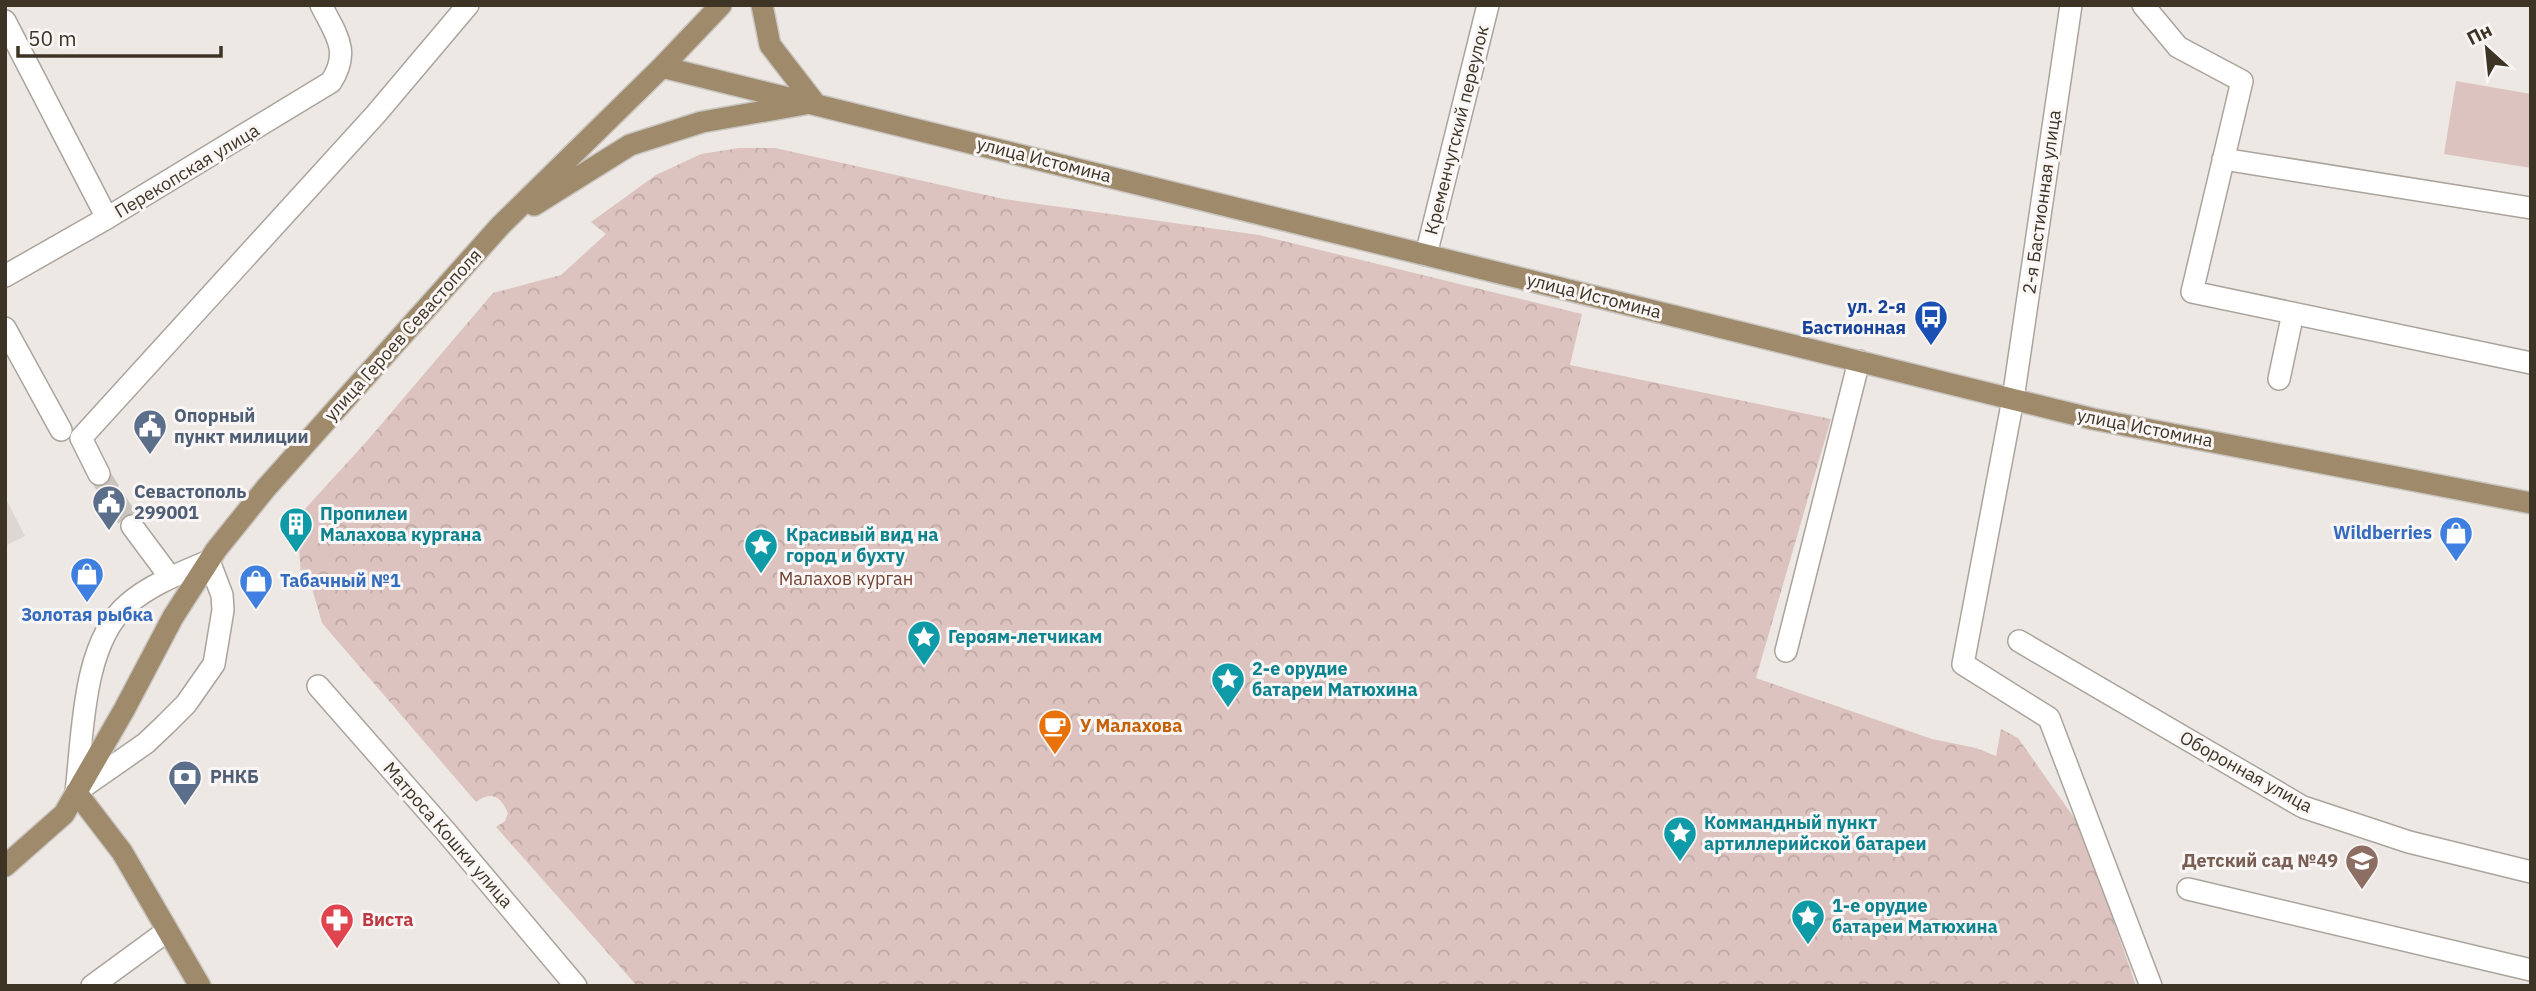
<svg xmlns="http://www.w3.org/2000/svg" width="2536" height="991" font-family="'IBM Plex Sans',sans-serif">
  <defs>
    <pattern id="forest-crowns" width="20" height="18" patternUnits="userSpaceOnUse" patternTransform="scale(1.75)"><rect width="20" height="18" fill="#dcc3bf"/><path d="M2 6a3 3 0 1 1 6 0M12 15a3 3 0 1 1 6 0" fill="none" stroke="#bea8a4"/></pattern>
  </defs>
  <rect width="100%" height="100%" fill="#ede8e4"/>
  <path fill="#ddd7d3" d="M5 497 25 536 5 546Z"/>
  <path fill="url(#forest-crowns)" d="M739 148H775L1004 199 1259 235 1582 314 1570 365 1831 419 1756 678 1932 739 1976 748 1996 756 2001 729 2018 738 2082 829 2136 986H637L496 827 505 821 508 813C501 797 492 790 476 802L322 623 311 585 308 581 299 579 301 574 298 537 283 533 367 441 493 293 561 275 606 234 591 222 656 175 701 154Z"/>
  <path fill="#dcc3bf" d="M2456 81 2531 94V168L2444 154Z"/>
  <g fill="none" stroke-linecap="round" stroke-linejoin="round">
    <path stroke="#cac4be" stroke-width="21" stroke-dasharray="21 10" stroke-linecap="butt" d="M99 474 132 526"/>
    <g stroke="#aaa49b" stroke-width="24">
      <path id="minor" d="M2071 5 2013 399 1963 664 2049 718 2151 986
        M2143 5 2178 47 2242 81 2192 292 2531 363
        M5 21 107 218
        M2223 159 2531 208
        M1426 255 1488 5
        M5 276 107 218 331 82C351 51 336 35 321 5
        M5 328 61 430
        M2279 379 2293 313
        M99 474 81 438 376 114 468 5
        M132 526 170 577
        M209 561 222 595 223 610 214 664 186 704 166 724 146 743 76 792C83 735 82 643 128 604 151 584 181 573 209 561Z
        M2019 641 2303 807 2409 842 2531 872
        M1786 651 1859 361
        M318 686 447 833 576 986
        M2188 889 2531 970
        M92 986 163 934"/>
    </g>
    <g stroke="#c9c6c2" stroke-width="24">
      <path id="major" d="M762 5 770 45 814 102
        M662 67 2093 419 2531 503
        M534 205 630 145 702 122 805 104
        M76 792 122 852 200 986
        M5 866 64 814 124 710 173 617 216 550 266 488 500 226 662 67 721 5"/>
    </g>
    <use href="#minor" stroke="#fff" stroke-width="21"/>
    <use href="#major" stroke="#9f8b6c" stroke-width="21"/>
  </g>
  <defs>
    <g id="bus-pin" transform="scale(1.75)"><path d="M0 17L-7.5 6A9.5 9.5 0 1 1 7.5 6Z" fill="#1a4fb4" stroke="#f9f6f5"/><path d="M-5-6H5V4H4V6H2V4H-2V6H-4V4H-5ZM-3.5-4V0h7V-4ZM-3.5 1.2v1.5H-2V1.2ZM2 1.2v1.5H3.5V1.2Z" fill="#fff"/></g>
    <g id="civic-pin" transform="scale(1.75)"><path d="M0 17L-7.5 6A9.5 9.5 0 1 1 7.5 6Z" fill="#5c6f8a" stroke="#f9f6f5"/><path d="M-.6-6.5H3V-4.5H.6V-3L4-1V1h2V6H-6V1h2V-1L-.6-3ZM-1.2 2.5V6h2.4V2.5Z" fill="#fff"/></g>
    <g id="building-pin" transform="scale(1.75)"><path d="M0 17L-7.5 6A9.5 9.5 0 1 1 7.5 6Z" fill="#0f9aa8" stroke="#f9f6f5"/><path d="M-4-6H4V6H1V3H-1V6H-4ZM-2.5-4.3h1.7v1.8h-1.7ZM.8-4.3h1.7v1.8H.8ZM-2.5-1h1.7V.8h-1.7ZM.8-1h1.7V.8H.8Z" fill="#fff"/></g>
    <g id="shop-pin" transform="scale(1.75)"><path d="M0 17L-7.5 6A9.5 9.5 0 1 1 7.5 6Z" fill="#3f7fe0" stroke="#f9f6f5"/><path d="M-5-2.5h2.3a2.7 3.5 0 0 1 5.4 0H5L5.5 6h-11ZM-1.5-2.5h3a1.5 2.3 0 0 0-3 0Z" fill="#fff"/></g>
    <g id="sight-pin" transform="scale(1.75)"><path d="M0 17L-7.5 6A9.5 9.5 0 1 1 7.5 6Z" fill="#0f9aa8" stroke="#f9f6f5"/><path d="M0-6L1.8-2.2L6-1.7L2.9 1.2L3.7 5.4L0 3.3L-3.7 5.4L-2.9 1.2L-6-1.7L-1.8-2.2Z" fill="#fff"/></g>
    <g id="cafe-pin" transform="scale(1.75)"><path d="M0 17L-7.5 6A9.5 9.5 0 1 1 7.5 6Z" fill="#e8710a" stroke="#f9f6f5"/><path d="M-5.5-4.5H6V0H3Q3 3.5 0 3.5H-2.5Q-5.5 3.5-5.5 0ZM3-3.2v2h1.7v-2ZM-6 4.5H4V6H-6Z" fill="#fff"/></g>
    <g id="bank-pin" transform="scale(1.75)"><path d="M0 17L-7.5 6A9.5 9.5 0 1 1 7.5 6Z" fill="#5c6f8a" stroke="#f9f6f5"/><path d="M-6-4H6V4H-6ZM0-2.3a2.3 2.3 0 1 0 0 4.6a2.3 2.3 0 1 0 0-4.6Z" fill="#fff"/></g>
    <g id="school-pin" transform="scale(1.75)"><path d="M0 17L-7.5 6A9.5 9.5 0 1 1 7.5 6Z" fill="#8d6e63" stroke="#f9f6f5"/><path d="M0-5L7-2L0 1L-7-2ZM-4 1L0 2.5L4 1V4Q0 6-4 4Z" fill="#fff"/></g>
    <g id="pharmacy-pin" transform="scale(1.75)"><path d="M0 17L-7.5 6A9.5 9.5 0 1 1 7.5 6Z" fill="#e0444e" stroke="#f9f6f5"/><path d="M-2-6h4v4h4v4h-4v4h-4v-4h-4v-4h4Z" fill="#fff"/></g>
  </defs>
  <g fill-rule="evenodd">
    <use href="#bus-pin" x="1931" y="317"/>
    <use href="#civic-pin" x="150" y="426"/>
    <use href="#civic-pin" x="109" y="502"/>
    <use href="#building-pin" x="296" y="524"/>
    <use href="#shop-pin" x="2456" y="533"/>
    <use href="#sight-pin" x="761" y="545"/>
    <use href="#shop-pin" x="87" y="574"/>
    <use href="#shop-pin" x="256" y="581"/>
    <use href="#sight-pin" x="924" y="637"/>
    <use href="#sight-pin" x="1228" y="679"/>
    <use href="#cafe-pin" x="1055" y="726"/>
    <use href="#bank-pin" x="185" y="777"/>
    <use href="#sight-pin" x="1680" y="833"/>
    <use href="#school-pin" x="2362" y="861"/>
    <use href="#sight-pin" x="1808" y="916"/>
    <use href="#pharmacy-pin" x="337" y="920"/>
  </g>
  <g text-anchor="middle" stroke-width="6" stroke-linejoin="round" paint-order="stroke">
    <g font-size="18" fill="#3d3425" stroke="#f9f6f5">
      <text transform="translate(1457 130) rotate(-76)" y="6">Кременчугский переулок</text>
      <text transform="translate(1044 160) rotate(14)" y="6">улица Истомина</text>
      <text transform="translate(187 171) rotate(-31)" y="6">Перекопская улица</text>
      <text transform="translate(2042 202) rotate(-82)" y="6">2-я Бастионная улица</text>
      <text transform="translate(1594 296) rotate(14)" y="6">улица Истомина</text>
      <text transform="translate(403 335) rotate(-48)" y="6">улица Героев Севастополя</text>
      <text transform="translate(2145 428) rotate(11)" y="6">улица Истомина</text>
      <text transform="translate(2246 772) rotate(29)" y="6">Оборонная улица</text>
      <text transform="translate(448 835) rotate(49)" y="6">Матроса Кошки улица</text>
    </g>
    <g font-size="18" font-weight="bold" fill="#164399" stroke="#f9f6f5" text-anchor="end">
      <text x="1906" y="313">ул. 2-я<tspan x="1906" dy="21">Бастионная</tspan></text>
    </g>
    <g font-size="18" font-weight="bold" fill="#4e5e75" stroke="#f9f6f5" text-anchor="start">
      <text x="174" y="422">Опорный<tspan x="174" dy="21">пункт милиции</tspan></text>
      <text x="134" y="498">Севастополь<tspan x="134" dy="21">299001</tspan></text>
      <text x="210" y="783">РНКБ</text>
    </g>
    <g font-size="18" font-weight="bold" fill="#0d838f" stroke="#f9f6f5" text-anchor="start">
      <text x="320" y="520">Пропилеи<tspan x="320" dy="21">Малахова кургана</tspan></text>
      <text x="786" y="541">Красивый вид на<tspan x="786" dy="21">город и бухту</tspan></text>
      <text x="948" y="643">Героям-летчикам</text>
      <text x="1252" y="675">2-е орудие<tspan x="1252" dy="21">батареи Матюхина</tspan></text>
      <text x="1704" y="829">Коммандный пункт<tspan x="1704" dy="21">артиллерийской батареи</tspan></text>
      <text x="1832" y="912">1-е орудие<tspan x="1832" dy="21">батареи Матюхина</tspan></text>
    </g>
    <g font-size="18" font-weight="bold" fill="#366cbe" stroke="#f9f6f5" text-anchor="end">
      <text x="2432" y="539">Wildberries</text>
      <text x="280" y="587" text-anchor="start">Табачный №1</text>
      <text x="87" y="621" text-anchor="middle">Золотая рыбка</text>
    </g>
    <g font-size="18" fill="#724232" stroke="#f9f6f5">
      <text x="846" y="585">Малахов курган</text>
    </g>
    <g font-size="18" font-weight="bold" fill="#c56008" stroke="#f9f6f5" text-anchor="start">
      <text x="1080" y="732">У Малахова</text>
    </g>
    <g font-size="18" font-weight="bold" fill="#785e54" stroke="#f9f6f5" text-anchor="end">
      <text x="2338" y="867">Детский сад №49</text>
    </g>
    <g font-size="18" font-weight="bold" fill="#be3a42" stroke="#f9f6f5" text-anchor="start">
      <text x="362" y="926">Виста</text>
    </g>
  </g>
  <rect width="2536" height="991" fill="none" stroke="#3d3425" stroke-width="14"/>
  <g transform="translate(2487 49) rotate(333)" stroke="#f9f6f5" stroke-width="5" paint-order="stroke">
  <path d="M0-5L12 26L0 18L-12 26Z" fill="#3d3425"/>
  <text y="-10" font-size="19" font-weight="bold" text-anchor="middle" fill="#3d3425">Пн</text>
  </g>
  <path d="M18 46v10h203v-10" fill="none" stroke="#3d3425" stroke-width="3.5"/>
  <text x="28" y="46" font-size="21" fill="#3d3425" stroke="#f9f6f5" stroke-width="5" paint-order="stroke">50 m</text>
</svg>
